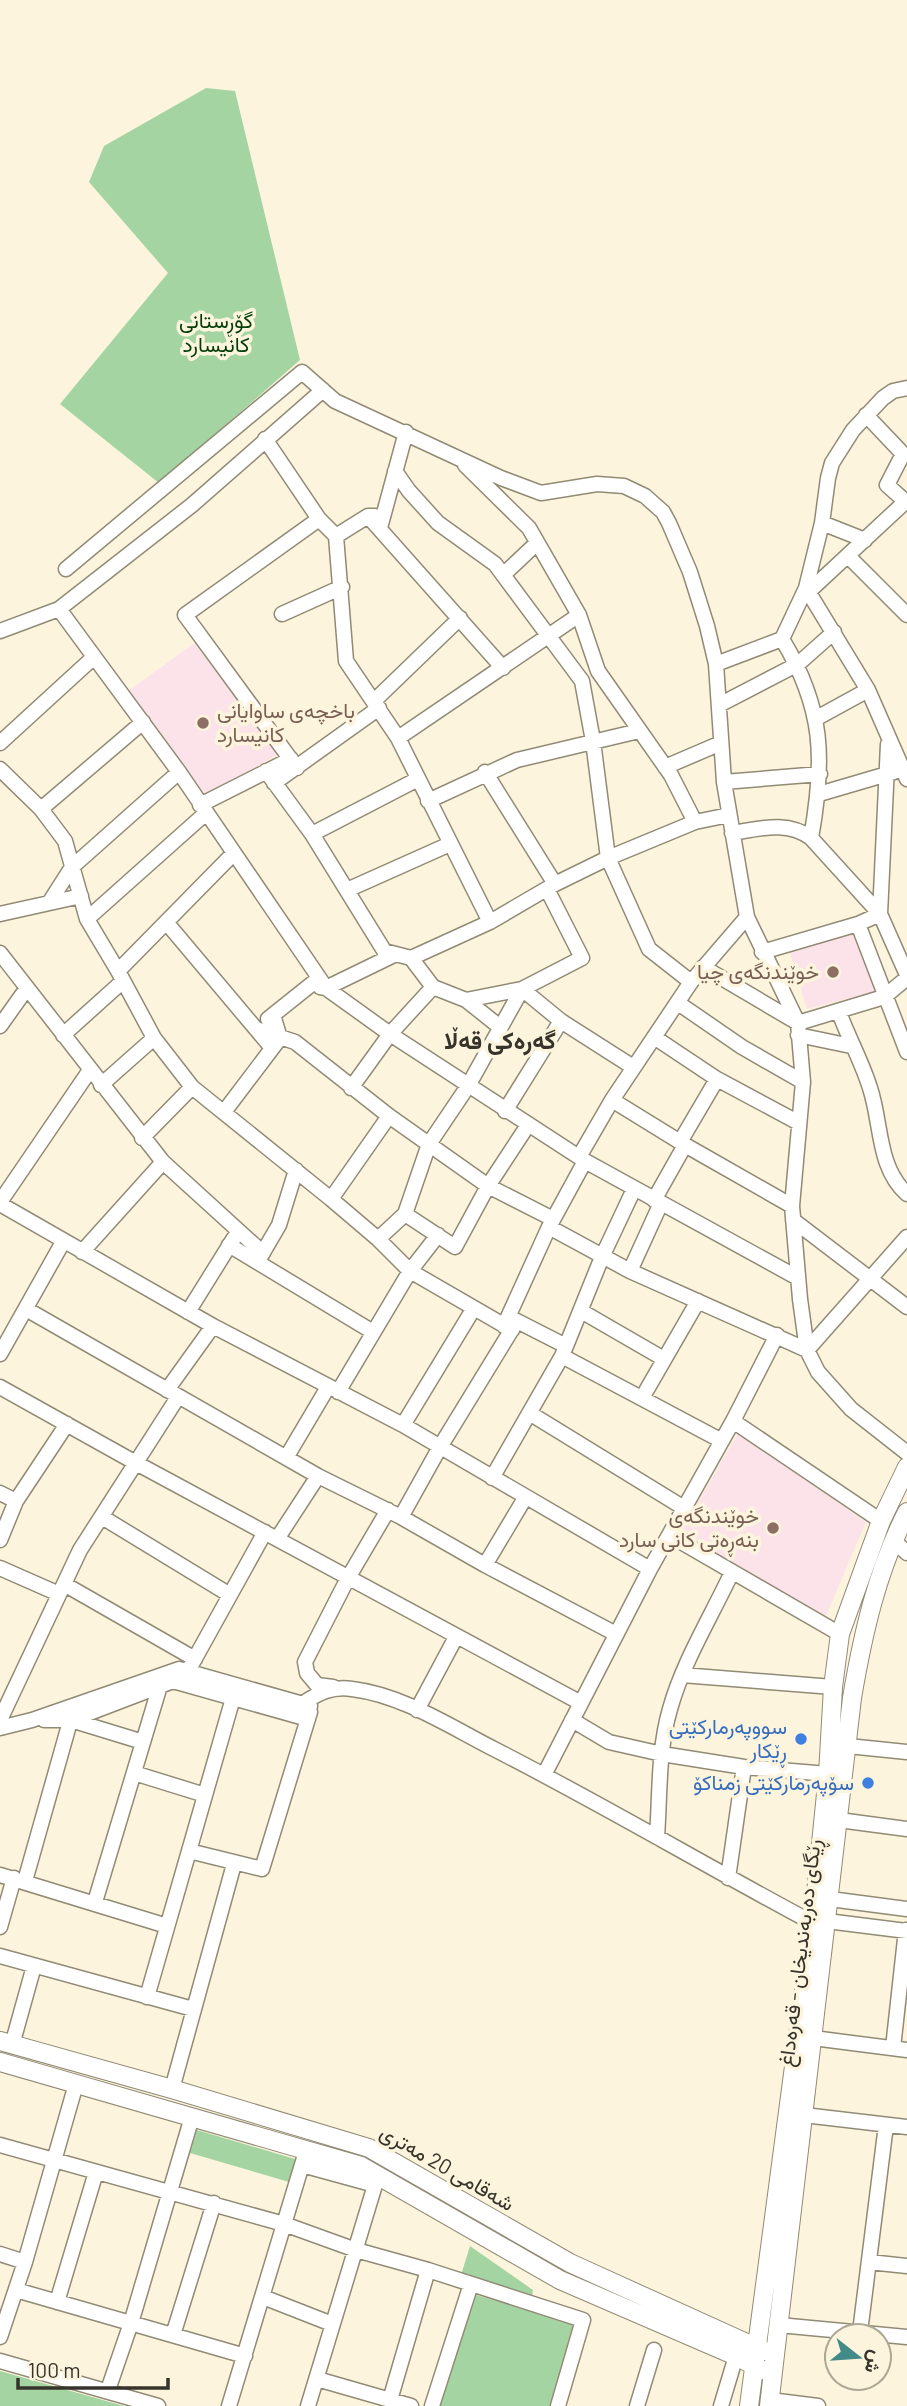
<svg xmlns="http://www.w3.org/2000/svg" width="907" height="2406" font-family="Barlow,Vazirmatn,sans-serif">
  <rect width="100%" height="100%" fill="#fcf4dd"/>
  <path fill="#fce3ea" d="M196 642 278 754 206 796 128 691Z
    M857 933 877 991 807 1009 790 953Z
    M738 1433 866 1522 825 1618 679 1535Z"/>
  <path fill="#a5d4a3" d="M206 88 235 91 300 360 159 483 60 404 168 273 89 182 104 146Z
    M197 2130 295 2159 289 2182 190 2153Z
    M470 2246 533 2290 532 2297 461 2275Z
    M476 2295 577 2325 553 2406H440Z
    M0 2371 124 2406H0Z"/>
  <g fill="none" stroke-linecap="round" stroke-linejoin="round">
    <g stroke="#918a75" stroke-width="17">
      <path id="minor" d="M866 415 903 454 887 485 907 503
        M265 439 319 519 336 536 346 661 398 738 490 922
        M465 465 529 528 579 615 598 671 671 775 695 822
        M395 471 409 491 438 523 495 564 582 681 593 741 608 858 649 949 691 982
        M368 516 503 668
        M822 523 865 540
        M380 528 406 432
        M336 536 368 516H375
        M848 556 907 615
        M66 569 302 372 335 401 501 478 541 493 597 484 624 486 645 496 663 512 669 523 690 572 707 626 716 664 724 782 747 917 798 1023 803 1082 792 1206 800 1299 807 1350 818 1372 851 1409 907 1453
        M503 575 537 543
        M806 588 868 690 907 779
        M804 596 905 502
        M59 609 192 505 323 390
        M282 614 342 587
        M0 631 59 609 179 772 326 988 390 1034 585 1161 798 1278
        M782 639C824 708 825 760 811 838
        M716 664 782 639 806 588 822 523 828 478 832 463 853 430 883 398 893 391 907 388
        M374 701 460 618
        M719 705 798 664 834 632
        M815 719 868 690
        M398 738 579 615
        M0 743 94 657
        M665 767 721 743
        M297 768 185 615 319 519
        M0 769 41 809 65 841 87 919 118 971 154 1038 192 1087 331 1199 378 1239 410 1271 512 1330
        M266 771 312 834 388 957
        M485 772 555 884
        M724 782 820 774
        M274 783 379 708
        M819 794 894 772
        M428 801 517 760 639 731
        M200 805 291 759
        M41 809 143 722
        M732 833C759 829 787 820 811 838L880 914 907 975
        M312 834 418 779
        M347 890 450 844
        M49 903 72 867 179 772
        M0 914 81 896
        M880 914 888 744
        M87 919 206 813
        M166 922 272 1048
        M858 924 907 1052
        M384 951 411 958 490 922 555 884 608 858 695 822 729 815
        M762 952 858 924 880 914
        M0 953 163 1162 263 1253
        M411 958 433 987 466 1000 500 1027
        M703 967 798 1023 884 997 907 978
        M118 971 233 854
        M320 987 326 988 396 954
        M466 1000 522 989 582 958 547 889
        M678 1003 742 1047 803 1082
        M839 1012C848 1037 862 1062 870 1088 882 1124 877 1167 907 1194
        M268 1019 318 979
        M0 1026 27 988
        M256 1029 295 1042 389 1116 488 1186 553 1219
        M63 1035 123 981
        M798 1035 851 1046
        M654 1037 717 1079 799 1123
        M101 1085 154 1038
        M351 1088 390 1034 433 987
        M612 1100 685 1145 792 1206
        M505 1111 561 1021
        M224 1112 280 1038 273 1015
        M142 1138 192 1087
        M680 1142 717 1079
        M579 1157 612 1100 691 982 747 917
        M331 1199 389 1116
        M654 1200 685 1145
        M0 1202 90 1070
        M661 1203 630 1271 807 1350 907 1237
        M0 1204 213 1326 403 1425 650 1569
        M405 1214 455 1247 488 1186 528 1125
        M793 1220 907 1307
        M549 1227 630 1271
        M378 1239 405 1214 429 1144 468 1086 522 989 561 1021 633 1067
        M229 1245 373 1332
        M82 1252 163 1162
        M258 1261 279 1225 296 1170
        M26 1309 318 1476 401 1517 485 1565 616 1634
        M581 1311 664 1359
        M188 1312 234 1238
        M511 1318 566 1346
        M504 1326 549 1227 585 1161
        M0 1354 63 1242
        M562 1356 722 1441
        M0 1387 136 1463 581 1703
        M167 1390 213 1326
        M338 1392 410 1271 438 1235
        M642 1398 698 1301
        M531 1414 684 1508
        M733 1421 881 1521
        M403 1425 474 1308
        M286 1458 328 1387
        M492 1478 562 1356 602 1257 634 1189
        M0 1493 16 1501
        M102 1517 230 1595
        M401 1517 440 1447 517 1321
        M669 1535 840 1634
        M277 1539 318 1476
        M0 1540 16 1501 67 1424
        M893 1540 907 1553
        M485 1565 525 1498
        M0 1568 59 1594
        M64 1584 195 1659
        M188 1671 265 1532
        M682 1675 833 1687
        M333 1687 317 1685 307 1673 305 1662 348 1578 388 1510
        M302 1704C318 1693 332 1686 352 1689 402 1695 449 1726 494 1749 602 1804 706 1866 813 1923
        M417 1710 456 1637
        M0 1720 80 1550 178 1397
        M44 1720H71L173 1681 308 1719
        M71 1720 143 1742
        M572 1720 609 1742 662 1754 744 1767 828 1774
        M0 1728 32 1720 179 1669 310 1706
        M848 1746 907 1752
        M134 1773 205 1795
        M544 1775 650 1569 733 1421 777 1335
        M839 1820 907 1829
        M657 1837C660 1795 658 1750 670 1709 683 1662 711 1617 732 1572
        M189 1851 262 1869 310 1712
        M0 1875 167 1926
        M728 1878 744 1767
        M25 1881 73 1711
        M830 1899 907 1909
        M95 1902 162 1679
        M827 1921 907 1931
        M0 1927 14 1878
        M0 1956 193 2009
        M147 1997 233 1698
        M813 2038 907 2050
        M12 2045 34 1966
        M893 2048 906 1930
        M172 2089 234 1864
        M804 2115 907 2127
        M0 2145 284 2224 356 2250 428 2270 583 2320 558 2406
        M302 2165 375 2185 308 2406
        M0 2254 25 2262
        M869 2262 907 2266
        M16 2290 245 2356
        M263 2297 332 2324
        M57 2302 96 2172
        M779 2325 907 2337
        M860 2332 886 2125
        M173 2335 214 2203
        M0 2337 25 2262 76 2084
        M0 2361 158 2406
        M317 2379 411 2406
        M108 2390 131 2323 192 2117
        M390 2400 428 2270
        M770 2400 818 2406
        M229 2406 304 2158
        M432 2406 471 2284
        M637 2406 654 2350
        M721 2406 736 2356"/>
    </g>
    <g stroke="#918a75" stroke-width="20">
      <path id="major" d="M0 2041 172 2089 369 2148 570 2263 764 2351
        M0 2062 361 2166 560 2280 736 2356 762 2370
        M749 2406 813 1923 828 1774 833 1687 840 1634 881 1521 907 1467
        M769 2406 852 1698C863 1633 877 1571 907 1512"/>
    </g>
    <use href="#minor" stroke="#fff" stroke-width="14"/>
    <use href="#major" stroke="#fff" stroke-width="18"/>
  </g>
  <g fill="#8d6e63" stroke="#fcf4dd" stroke-width="2.5">
    <circle cx="203" cy="723" r="7"/>
    <circle cx="833" cy="972" r="7"/>
    <circle cx="773" cy="1528" r="7"/>
  </g>
  <g fill="#3f7fe0" stroke="#fcf4dd" stroke-width="2.5">
    <circle cx="801" cy="1739" r="7"/>
    <circle cx="868" cy="1783" r="7"/>
  </g>
  <g text-anchor="middle" stroke-width="7" stroke-linejoin="round" paint-order="stroke">
    <g font-size="21" fill="#013d06" stroke="#fcf4dd">
      <text x="216" y="328">گۆڕستانی<tspan x="216" dy="24">کانیسارد</tspan></text>
    </g>
    <g font-size="21" fill="#785e54" stroke="#fcf4dd" text-anchor="end">
      <text x="217" y="718" text-anchor="start">باخچەی ساوایانی<tspan x="217" dy="24">کانیسارد</tspan></text>
      <text x="819" y="979">خوێندنگەی چیا</text>
      <text x="759" y="1523">خوێندنگەی<tspan x="759" dy="24">بنەڕەتی کانی سارد</tspan></text>
    </g>
    <g font-size="21" fill="#366cbe" stroke="#fcf4dd" text-anchor="end">
      <text x="787" y="1734">سووپەرمارکێتی<tspan x="787" dy="24">ڕێکار</tspan></text>
      <text x="854" y="1790">سۆپەرمارکێتی زمناکۆ</text>
    </g>
    <g font-size="21" fill="#36332a" stroke="#fcf4dd">
      <text transform="translate(800 1953) rotate(-83)" y="7">ڕێگای دەربەندیخان - قەرەداغ</text>
      <text transform="translate(447 2168) rotate(30)" y="7">شەقامی 20 مەتری</text>
    </g>
    <g font-size="24" font-weight="bold" fill="#36332a" stroke="#fcf4dd">
      <text x="500" y="1049">گەرەکی قەڵا</text>
    </g>
  </g>
  <g transform="translate(858 2357) rotate(107)"><circle r="33" fill="#fcf4dd" stroke="#ada795" stroke-width="2"/>
  <path d="M0-5L12 26L0 18L-12 26Z" fill="#438b88"/>
  <text y="-10" font-size="19" font-weight="bold" text-anchor="middle" fill="#36332a">ش</text>
  </g>
  <path d="M18 2378v10h150v-10" fill="none" stroke="#36332a" stroke-width="3.5"/>
  <text x="28" y="2378" font-size="21" fill="#36332a" stroke="#fcf4dd" stroke-width="5" paint-order="stroke">100 m</text>
</svg>
